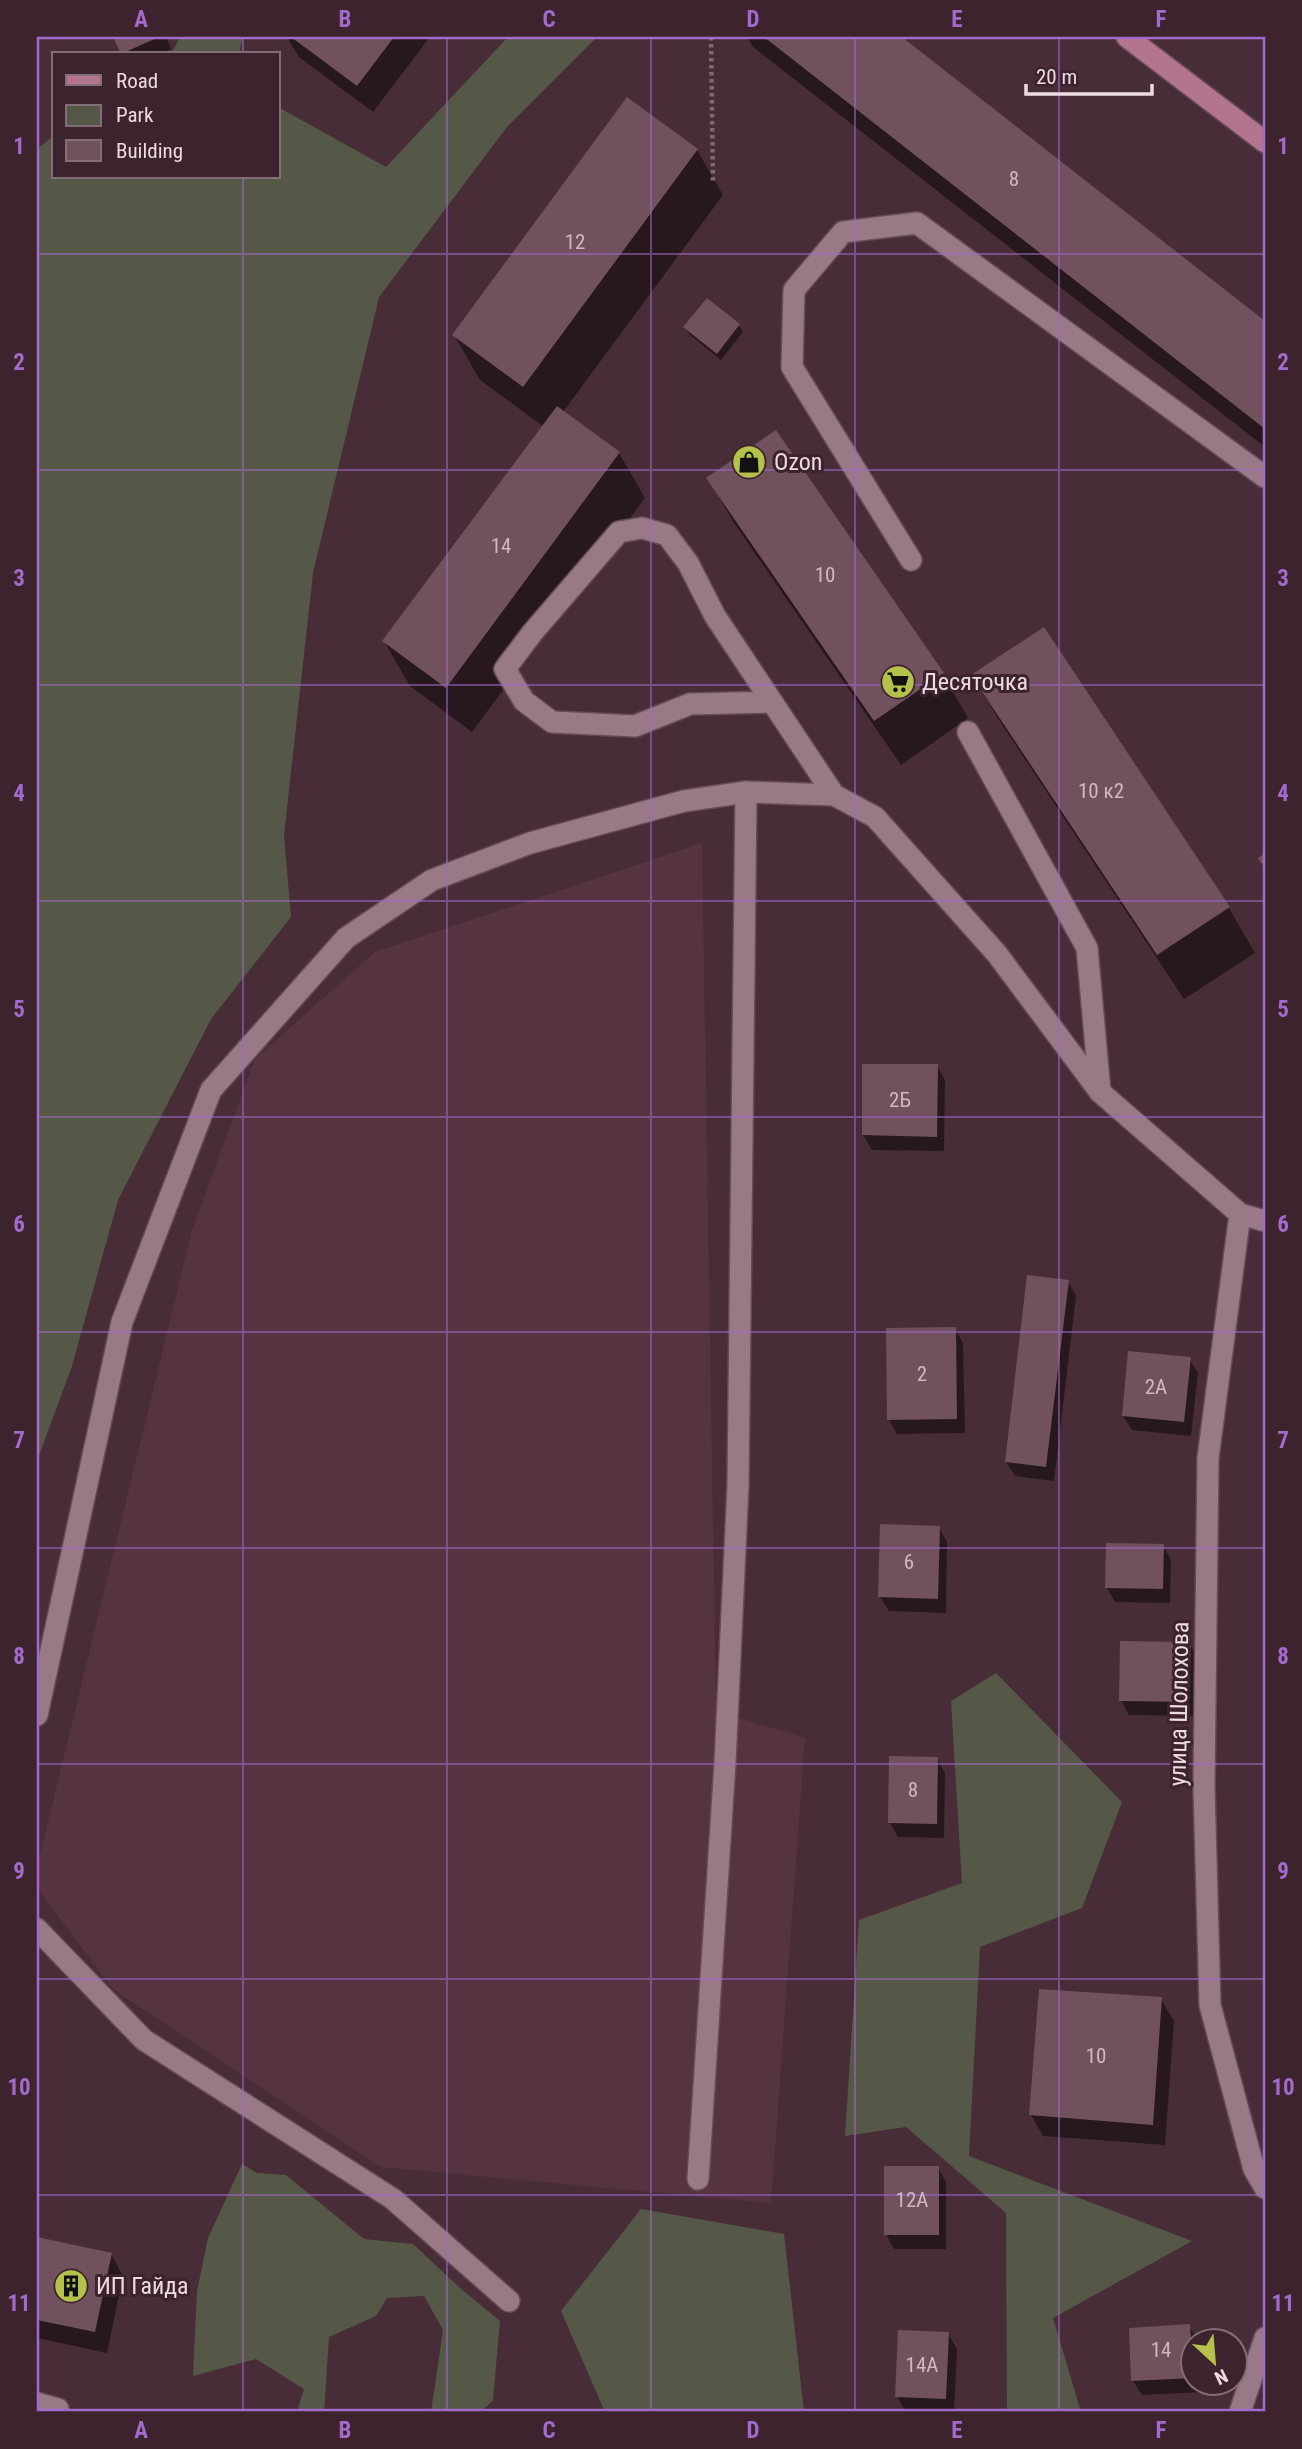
<svg xmlns="http://www.w3.org/2000/svg" width="1302" height="2449" font-family="'Roboto Condensed',sans-serif">
  <rect width="100%" height="100%" fill="#482d38"/>
  <path fill="#563341" d="M702 843 716 1711 805 1738 771 2203 381 2167 113 1989 37 1888V1867L192 1230 255 1059 375 952Z"/>
  <path fill="#555846" d="M180 37H243L239 54H171Z
    M508 37H597L507 127 379 297 313 573 284 835 291 917 211 1019 118 1200 72 1366 37 1461V149L54 136V177H278V107L386 167Z
    M996 1673 1122 1802 1082 1908 980 1947 969 2156 1192 2241 1053 2318 1081 2412H1007L1006 2213 906 2127 845 2136 859 1920 962 1883 951 1701Z
    M242 2164 257 2173 286 2175 364 2239 413 2244 460 2288 500 2321 493 2400 481 2412H431L443 2330 424 2296 387 2298 376 2316 329 2337 324 2412H297L304 2389 256 2359 193 2376 197 2291 208 2238Z
    M641 2209 784 2234 804 2412H605L561 2311Z"/>
  <path fill="#0007" d="M115 37H166L171 49 160 54H123Z
    M287 37H430L373 112 299 57Z
    M747 37H899L1265 323V447L753 47Z
    M697 150 723 195 563 412 619 453 645 498 472 732 410 686 384 641 544 427 480 380 454 335Z
    M707 300 739 326 743 332 721 360 689 334 685 327Z
    M708 478 942 673 968 718 901 765 734 523Z
    M1044 629 1229 908 1255 953 1184 999 999 720 973 676Z
    M864 1065 937 1066 945 1080 944 1151 872 1150 863 1135Z
    M1068 1281 1076 1296 1054 1481 1015 1476 1006 1462Z
    M955 1329 963 1343 965 1433 897 1434 889 1420Z
    M1189 1359 1198 1373 1191 1436 1132 1430 1123 1416Z
    M939 1528 947 1542 946 1613 889 1611 880 1597Z
    M1163 1546 1171 1560 1170 1603 1115 1602 1107 1588Z
    M1190 1644 1198 1658 1197 1716 1129 1715 1121 1701Z
    M937 1759 945 1773 944 1838 898 1837 890 1823Z
    M1161 1999 1174 2021 1165 2145 1043 2136 1031 2115Z
    M938 2168 946 2182V2249H894L886 2234Z
    M37 2238 111 2254 123 2276 107 2353 37 2338Z
    M1189 2326 1198 2340H1194V2382H1201V2392L1142 2395 1133 2381Z
    M948 2334 957 2349 954 2412 905 2411 897 2396Z"/>
  <path fill="#70515d" d="M113 37H159L121 54Z
    M291 37H394L357 86Z
    M764 37H902L1265 321V429Z
    M627 97 698 149 523 387 452 335Z
    M707 298 740 324 717 354 683 327Z
    M557 406 620 452 446 688 382 641Z
    M776 430 944 673 874 721 706 478Z
    M1044 627 1230 907 1157 955 971 675Z
    M1265 853V868L1258 858Z
    M862 1064H938L937 1137 862 1135Z
    M1027 1275 1069 1280 1046 1467 1005 1462Z
    M956 1327 957 1419 887 1420 886 1328Z
    M1128 1351 1191 1357 1184 1422 1122 1416Z
    M880 1524 940 1526 938 1599 878 1597Z
    M1106 1543 1164 1544 1163 1589 1105 1588Z
    M1120 1641 1191 1642 1189 1702 1119 1701Z
    M889 1756 938 1757 937 1824 888 1823Z
    M1039 1989 1162 1997 1153 2125 1029 2115Z
    M884 2166H939V2235H884Z
    M37 2237 112 2253 95 2332 37 2320Z
    M1190 2324 1194 2378 1131 2381 1129 2328Z
    M898 2330 949 2332 946 2399 895 2397Z"/>
  <g fill="none" stroke-linecap="round" stroke-linejoin="round">
    <g stroke="#634c56" stroke-width="24">
      <path id="lane" d="M911 560 792 367 794 290 843 232 917 223 1265 477
        M771 702 690 704 635 726 552 722 524 701 505 669 533 632 619 532 642 528 667 535 688 563 715 616 834 795
        M968 732 1087 948 1100 1092
        M37 1929 144 2040 393 2199 509 2301
        M698 2179 725 1763 738 1485 746 792
        M37 2403 58 2409"/>
    </g>
    <g stroke="#634c56" stroke-width="24">
      <path id="street" d="M1240 1214 1208 1458 1204 1787 1210 2005 1254 2169 1265 2188
        M37 1715 122 1322 211 1090 346 938 432 880 530 843 684 801 746 792 834 795 875 817 997 954 1100 1092 1240 1214 1265 1221
        M1240 2412 1265 2338"/>
    </g>
    <g stroke="#634c56" stroke-width="24">
      <path id="secondary" d="M1127 37 1265 142"/>
    </g>
    <path stroke="#816973" stroke-width="4.5" stroke-dasharray="3.5 3.5" stroke-linecap="butt" d="M711 37 713 183"/>
    <use href="#lane" stroke="#9a7986" stroke-width="21"/>
    <use href="#street" stroke="#9a7986" stroke-width="21"/>
    <use href="#secondary" stroke="#b37490" stroke-width="21"/>
  </g>
  <path fill="none" stroke="#a369cb" stroke-width="2" stroke-opacity="0.55" d="M243 37V54M447 37V2412M651 37V2412M855 37V2412M1059 37V2412M243 177V2412M37 254H1265M37 470H1265M37 685H1265M37 901H1265M37 1117H1265M37 1332H1265M37 1548H1265M37 1764H1265M37 1979H1265M37 2195H1265"/>
  <defs>
    <g id="shop-disc" transform="scale(1.75)"><circle r="9.5" fill="#b4c24b" stroke="#3d232e"/><path d="M-5-2.5h2.3a2.7 3.5 0 0 1 5.4 0H5L5.5 6h-11ZM-1.5-2.5h3a1.5 2.3 0 0 0-3 0Z" fill="#111"/></g>
    <g id="supermarket-disc" transform="scale(1.75)"><circle r="9.5" fill="#b4c24b" stroke="#3d232e"/><path d="M-6-5.5h2.5l.6 2H6L4.5 2H-2.5L-4.4-4H-6ZM-1.5 3.2a1.3 1.3 0 1 0 .1 0ZM3 3.2a1.3 1.3 0 1 0 .1 0Z" fill="#111"/></g>
    <g id="building-disc" transform="scale(1.75)"><circle r="9.5" fill="#b4c24b" stroke="#3d232e"/><path d="M-4-6H4V6H1V3H-1V6H-4ZM-2.5-4.3h1.7v1.8h-1.7ZM.8-4.3h1.7v1.8H.8ZM-2.5-1h1.7V.8h-1.7ZM.8-1h1.7V.8H.8Z" fill="#111"/></g>
  </defs>
  <g fill-rule="evenodd">
    <use href="#shop-disc" x="749" y="462"/>
    <use href="#supermarket-disc" x="898" y="682"/>
    <use href="#building-disc" x="71" y="2286"/>
  </g>
  <g text-anchor="middle" stroke-width="6" stroke-linejoin="round" paint-order="stroke">
    <g font-size="21" fill="#ceb8c1">
      <text x="1014" y="186">8</text>
      <text x="575" y="249">12</text>
      <text x="501" y="553">14</text>
      <text x="825" y="582">10</text>
      <text x="1101" y="798">10 к2</text>
      <text x="900" y="1107">2Б</text>
      <text x="922" y="1381">2</text>
      <text x="1156" y="1394">2А</text>
      <text x="909" y="1569">6</text>
      <text x="913" y="1797">8</text>
      <text x="1096" y="2063">10</text>
      <text x="912" y="2207">12А</text>
      <text x="1161" y="2357">14</text>
      <text x="922" y="2372">14А</text>
    </g>
    <g font-size="24" fill="#eddbe2" stroke="#3d232e" text-anchor="start">
      <text x="774" y="470">Ozon</text>
      <text x="922" y="690">Десяточка</text>
      <text x="96" y="2294">ИП Гайда</text>
    </g>
    <g font-size="24" fill="#eddbe2" stroke="#3d232e">
      <text transform="translate(1179 1704) rotate(-89)" y="8">улица Шолохова</text>
    </g>
  </g>
  <rect width="1302" height="2449" fill="none" stroke="#3d232e" stroke-width="77"/>
  <rect x="52" y="52" width="228" height="126" fill="#3d232e" stroke="#836d76" stroke-width="2"/>
  <rect x="66" y="75" width="35" height="10" fill="#b37490" stroke="#836d76" stroke-width="2"/>
  <text x="116" y="88" font-size="21" fill="#eddbe2">Road</text>
  <rect x="66" y="105" width="35" height="21" fill="#555846" stroke="#836d76" stroke-width="2"/>
  <text x="116" y="122" font-size="21" fill="#eddbe2">Park</text>
  <rect x="66" y="140" width="35" height="21" fill="#70515d" stroke="#836d76" stroke-width="2"/>
  <text x="116" y="158" font-size="21" fill="#eddbe2">Building</text>
  <g transform="translate(1214 2362) rotate(154)"><circle r="33" fill="#3d232e" stroke="#836d76" stroke-width="2"/>
  <path d="M0-5L12 26L0 18L-12 26Z" fill="#b4c24b"/>
  <text y="-10" font-size="19" font-weight="bold" text-anchor="middle" fill="#eddbe2">N</text>
  </g>
  <path d="M1026 84v10h126v-10" fill="none" stroke="#eddbe2" stroke-width="3.5"/>
  <text x="1036" y="84" font-size="21" fill="#eddbe2" stroke="#3d232e" stroke-width="5" paint-order="stroke">20 m</text>
  <rect x="38" y="38" width="1226" height="2372" fill="none" stroke="#a369cb" stroke-width="2.5"/>
  <g font-size="23" text-anchor="middle" font-weight="bold" fill="#a369cb">
    <text x="141" y="27">A</text>
    <text x="345" y="27">B</text>
    <text x="549" y="27">C</text>
    <text x="753" y="27">D</text>
    <text x="957" y="27">E</text>
    <text x="1161" y="27">F</text>
    <text x="19" y="154">1</text>
    <text x="1283" y="154">1</text>
    <text x="19" y="370">2</text>
    <text x="1283" y="370">2</text>
    <text x="19" y="586">3</text>
    <text x="1283" y="586">3</text>
    <text x="19" y="801">4</text>
    <text x="1283" y="801">4</text>
    <text x="19" y="1017">5</text>
    <text x="1283" y="1017">5</text>
    <text x="19" y="1232">6</text>
    <text x="1283" y="1232">6</text>
    <text x="19" y="1448">7</text>
    <text x="1283" y="1448">7</text>
    <text x="19" y="1664">8</text>
    <text x="1283" y="1664">8</text>
    <text x="19" y="1879">9</text>
    <text x="1283" y="1879">9</text>
    <text x="19" y="2095">10</text>
    <text x="1283" y="2095">10</text>
    <text x="19" y="2311">11</text>
    <text x="1283" y="2311">11</text>
    <text x="141" y="2438">A</text>
    <text x="345" y="2438">B</text>
    <text x="549" y="2438">C</text>
    <text x="753" y="2438">D</text>
    <text x="957" y="2438">E</text>
    <text x="1161" y="2438">F</text>
  </g>
</svg>
